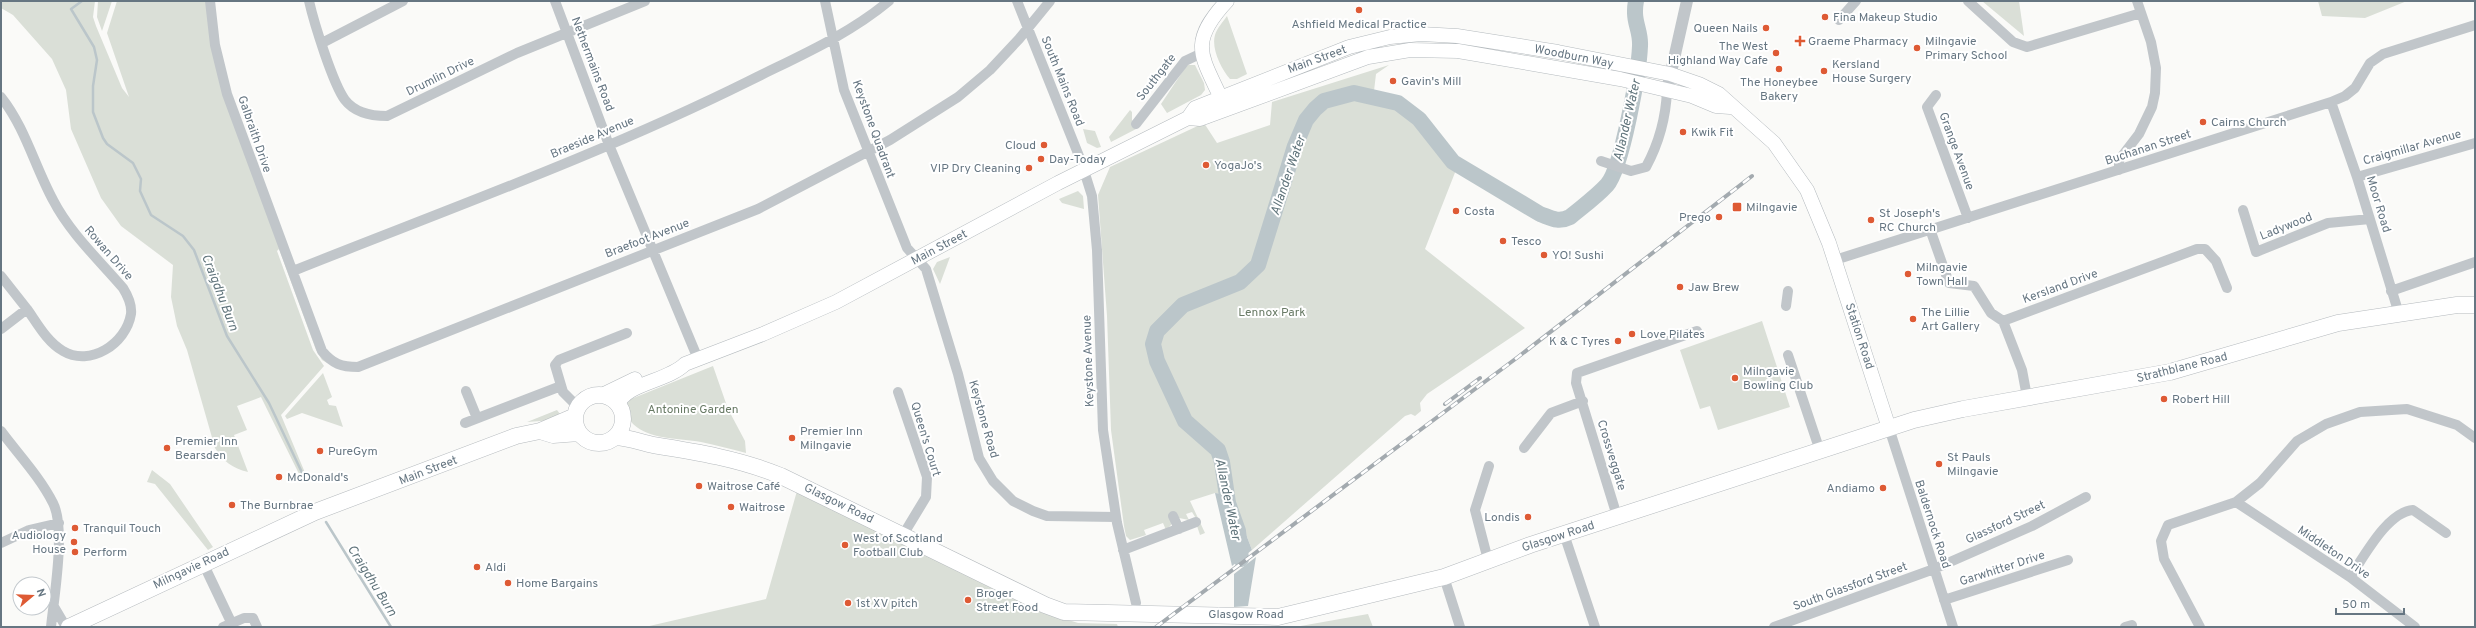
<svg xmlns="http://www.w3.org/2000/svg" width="2476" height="628" font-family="Overpass,sans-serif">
  <rect width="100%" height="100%" fill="#fafaf8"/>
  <path fill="#dadfd7" d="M1 1H95L93 17 96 26 122 88 129 97 107 33 117 1H207L211 43 327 363 322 360 316 350 279 249 277 251 313 350 324 366 281 415 308 480 303 482 261 397 237 406 247 430 234 435 248 472C232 468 224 462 215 448L187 350 177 326 171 297 173 265 121 226 101 198 71 129 66 90 52 59 13 15 1 8Z
    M98 1H112L102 31 97 17Z
    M1982 1H2019L2024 36Z
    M2318 1H2407L2365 18 2322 16Z
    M1227 16 1247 74 1237 79H1230C1221 69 1211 48 1215 35 1217 28 1223 22 1227 16Z
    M1430 63 1389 65 1376 74 1374 91 1414 107 1456 170 1425 249 1525 328 1427 394 1420 403 1421 411 1415 416 1411 414 1405 416 1252 550 1231 495 1215 493 1190 501 1205 533 1200 535 1197 526 1200 525 1192 512 1186 514 1189 520 1179 518 1171 520V525L1166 530 1163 523 1144 530 1146 535 1130 540 1126 536 1124 526 1111 430 1107 316 1098 195 1110 167 1204 123 1217 143 1270 125 1272 102 1389 65Z
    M1187 65H1195L1204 83 1205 90 1201 95 1167 113 1161 104Z
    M1130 110 1132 112V120L1138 128 1111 142 1109 137Z
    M1083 129 1095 131 1101 147 1097 148 1087 143Z
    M1078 191 1083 196 1084 209 1062 203 1059 199Z
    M950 257 940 284 933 269 937 262Z
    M1762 321 1790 407 1718 430 1710 406 1700 409 1680 350Z
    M713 366 728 409 745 441 746 453C731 449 716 445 701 442 679 438 650 440 633 424 628 418 627 411 627 404L631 399Z
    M323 373 332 397 327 400 329 405 336 406 343 427 302 413 287 419 285 416Z
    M557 410 560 414 554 420 527 422Z
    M152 470 170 484 213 547 208 550 155 484 147 482Z
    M797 491 1053 615 1078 623 1117 624 1118 627H645L766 599Z
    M1368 614 1373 627H1295Z"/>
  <path fill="#bbc6ca" d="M1215 493 1231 495 1252 550 1232 566Z
    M1256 557 1248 606 1234 607V574Z"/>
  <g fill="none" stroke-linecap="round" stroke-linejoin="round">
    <path stroke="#bbc6ca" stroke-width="2.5" d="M82 1 71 9 94 47 97 60 93 86V112L103 138 107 144 133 163 141 179 140 191 151 215 183 236 194 250 227 336 269 403 306 481
      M326 522 391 627"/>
    <path stroke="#bbc6ca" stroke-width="16" d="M1241 559 1238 531 1228 503 1222 462 1218 450 1185 421 1157 361 1153 344 1157 331 1183 305 1240 282 1258 265 1295 146 1306 120 1315 109 1324 101 1354 93 1398 103 1419 119 1453 162 1540 214C1551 218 1558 223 1570 217 1582 207 1596 197 1607 185 1622 168 1639 71 1640 46 1641 29 1632 22 1636 1"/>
    <g stroke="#b4babe" stroke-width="15">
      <path id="secondary" d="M1224 105C1203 57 1186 45 1227 1
        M1188 118 1200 119 1368 57 1410 50 1458 51 1620 79 1692 96 1716 106 1730 107
        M602 395 635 379
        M618 405C625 383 667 382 685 364L763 334 836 302 1058 183 1188 118 1195 108 1349 47 1390 37 1421 34 1457 36 1558 52 1670 74 1699 84 1719 94 1774 143 1807 190 1829 243 1889 428"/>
    </g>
    <g stroke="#b5babe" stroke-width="17">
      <path id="primary" d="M575 419a24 24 0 1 1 48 0a24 24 0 1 1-48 0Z
        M540 431 553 435 579 433
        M615 437C631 438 639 442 653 445 697 452 740 459 781 476L1045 605 1064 612 1278 617 1307 610 1444 577 1530 545 1914 420 1963 409 2170 372 2338 323 2457 305H2475
        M69 627 315 512 516 436 540 431 575 416"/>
    </g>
    <path stroke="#c1c6ca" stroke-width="10" d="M210 1 215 45 227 94 322 351C333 364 341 367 358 367L758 209 890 140 958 97 990 70 1019 39 1050 1
      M309 1C314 23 333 84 345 100 355 113 372 116 387 116L517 53 645 1
      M555 1 609 145 698 359
      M825 1 844 90 907 248 926 269 958 374 979 458 993 481 1013 501 1033 511 1047 516 1116 517
      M1017 1 1081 161 1092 196 1097 250 1103 430 1117 523 1136 603
      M1968 1 2013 42 2027 47 2141 13
      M1839 20 1856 1
      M322 43 403 1
      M1936 95 1927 107 1968 218
      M1 97C25 127 35 167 53 200 70 233 99 260 123 288 128 296 132 305 131 314 126 344 90 367 63 351 47 342 37 323 27 309L1 329
      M2331 102 2357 177 2399 314
      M1136 124 1185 61 1202 53
      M1601 161 1631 171 1646 167C1659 143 1666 117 1667 90
      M2119 170V160L2139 134 2152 107 2155 93 2156 68 2151 42 2137 1
      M2357 177 2475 143
      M2243 210 2256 252 2328 223 2370 219
      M1930 229 1949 283 1974 286 1991 313 2003 321 2197 249H2205L2216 261 2227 288
      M1835 260 2331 102 2345 96 2355 88 2370 63 2383 54 2475 25
      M293 271C446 210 602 154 749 81 797 57 847 36 889 1
      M1 276 27 309
      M2391 291 2475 262
      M1786 306 1788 291
      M2003 321 2022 370 2027 397
      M1788 355 1820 451
      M466 391 477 418
      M898 392 927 477 926 497 903 535
      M578 407 563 392 555 365 559 360 627 333
      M465 423 561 386
      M1889 428 1953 627
      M1 431C18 454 40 477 53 503 66 528 54 597 51 627
      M1524 448 1551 413 1583 401
      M2236 502 2350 577 2415 627
      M1173 516 1179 529
      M1617 516 1576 383 1577 373 1697 331
      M1564 534 1595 627
      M1 543 29 530 59 523
      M1123 550 1196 522
      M1488 560 1475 510 1489 466
      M203 563 231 622
      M1444 577 1460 627
      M2350 577C2364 557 2387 512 2413 510L2446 533
      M1944 600 2068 560
      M53 605 66 627
      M223 627 244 618H253L257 627
      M1774 627 1934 569 2032 526 2086 497
      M2125 627 2132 625
      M2200 627 2164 559 2161 541 2168 525 2236 502 2260 483 2297 441 2326 424 2360 412 2407 409 2457 425 2475 438"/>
    <path stroke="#c1c6ca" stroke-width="12" d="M1667 90 1687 1"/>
    <use href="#secondary" stroke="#fff" stroke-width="14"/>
    <use href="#primary" stroke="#fff" stroke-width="16"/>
    <g stroke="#a3aaaf" stroke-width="4">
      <path id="rail" d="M1445 404 1480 378
        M1156 627 1518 357 1752 176"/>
    </g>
    <use href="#rail" stroke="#fff" stroke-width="2.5" stroke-dasharray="8" stroke-linecap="butt"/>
  </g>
  <g fill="#de5a34" stroke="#fff" stroke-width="1.5">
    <circle cx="1359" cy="10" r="4"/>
    <circle cx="1825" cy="17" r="4"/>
    <circle cx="1766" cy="28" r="4"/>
    <path d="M1798 35h4v4h4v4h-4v4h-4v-4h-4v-4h4z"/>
    <circle cx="1917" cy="48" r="4"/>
    <circle cx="1776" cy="53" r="4"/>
    <circle cx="1779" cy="69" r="4"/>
    <circle cx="1824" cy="71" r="4"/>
    <circle cx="1393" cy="81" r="4"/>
    <circle cx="2203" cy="122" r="4"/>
    <circle cx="1683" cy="132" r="4"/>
    <circle cx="1044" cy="145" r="4"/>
    <circle cx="1041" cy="159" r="4"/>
    <circle cx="1206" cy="165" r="4"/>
    <circle cx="1029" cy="168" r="4"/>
    <rect x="1732" y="202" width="10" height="10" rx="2"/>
    <circle cx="1456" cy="211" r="4"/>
    <circle cx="1719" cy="217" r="4"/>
    <circle cx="1871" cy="220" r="4"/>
    <circle cx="1503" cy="241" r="4"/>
    <circle cx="1544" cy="255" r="4"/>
    <circle cx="1908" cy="274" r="4"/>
    <circle cx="1680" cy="287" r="4"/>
    <circle cx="1913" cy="319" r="4"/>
    <circle cx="1632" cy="334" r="4"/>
    <circle cx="1618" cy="341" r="4"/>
    <circle cx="1735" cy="378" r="4"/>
    <circle cx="2164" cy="399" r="4"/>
    <circle cx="792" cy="438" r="4"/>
    <circle cx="167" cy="448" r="4"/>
    <circle cx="320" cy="451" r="4"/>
    <circle cx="1939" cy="464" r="4"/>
    <circle cx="279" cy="477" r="4"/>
    <circle cx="699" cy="486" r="4"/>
    <circle cx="1883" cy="488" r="4"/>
    <circle cx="232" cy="505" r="4"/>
    <circle cx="731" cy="507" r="4"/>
    <circle cx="1528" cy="517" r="4"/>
    <circle cx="75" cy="528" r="4"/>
    <circle cx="74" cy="542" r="4"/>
    <circle cx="845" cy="545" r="4"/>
    <circle cx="75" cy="552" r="4"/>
    <circle cx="477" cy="567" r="4"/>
    <circle cx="508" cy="583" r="4"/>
    <circle cx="968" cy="600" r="4"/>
    <circle cx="848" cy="603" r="4"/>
  </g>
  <g text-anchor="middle" stroke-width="4" stroke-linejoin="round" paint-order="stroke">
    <g font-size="12" fill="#667682" stroke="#fff" text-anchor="start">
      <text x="1833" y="21">Fina Makeup Studio</text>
      <text x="1359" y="28" text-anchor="middle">Ashfield Medical Practice</text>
      <text x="1758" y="32" text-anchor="end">Queen Nails</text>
      <text x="1808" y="45">Graeme Pharmacy</text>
      <text x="1925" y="45">Milngavie<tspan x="1925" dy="14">Primary School</tspan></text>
      <text x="1768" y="50" text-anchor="end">The West<tspan x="1768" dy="14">Highland Way Cafe</tspan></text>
      <text x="1832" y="68">Kersland<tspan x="1832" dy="14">House Surgery</tspan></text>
      <text x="1401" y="85">Gavin's Mill</text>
      <text x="1779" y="86" text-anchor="middle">The Honeybee<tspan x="1779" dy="14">Bakery</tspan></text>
      <text x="2211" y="126">Cairns Church</text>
      <text x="1691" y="136">Kwik Fit</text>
      <text x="1036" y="149" text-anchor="end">Cloud</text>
      <text x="1049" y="163">Day-Today</text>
      <text x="1214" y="169">YogaJo's</text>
      <text x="1021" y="172" text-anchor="end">VIP Dry Cleaning</text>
      <text x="1746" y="211">Milngavie</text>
      <text x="1464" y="215">Costa</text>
      <text x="1879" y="217">St Joseph's<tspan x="1879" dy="14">RC Church</tspan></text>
      <text x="1711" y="221" text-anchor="end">Prego</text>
      <text x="1511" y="245">Tesco</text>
      <text x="1552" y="259">YO! Sushi</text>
      <text x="1916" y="271">Milngavie<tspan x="1916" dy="14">Town Hall</tspan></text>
      <text x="1688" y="291">Jaw Brew</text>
      <text x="1921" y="316">The Lillie<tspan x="1921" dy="14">Art Gallery</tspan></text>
      <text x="1640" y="338">Love Pilates</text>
      <text x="1610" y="345" text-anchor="end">K &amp; C Tyres</text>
      <text x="1743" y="375">Milngavie<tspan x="1743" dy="14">Bowling Club</tspan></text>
      <text x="2172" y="403">Robert Hill</text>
      <text x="800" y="435">Premier Inn<tspan x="800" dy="14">Milngavie</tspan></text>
      <text x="175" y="445">Premier Inn<tspan x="175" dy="14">Bearsden</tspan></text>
      <text x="328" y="455">PureGym</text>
      <text x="1947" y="461">St Pauls<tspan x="1947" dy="14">Milngavie</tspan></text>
      <text x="287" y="481">McDonald's</text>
      <text x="707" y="490">Waitrose Café</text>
      <text x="1875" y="492" text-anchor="end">Andiamo</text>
      <text x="240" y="509">The Burnbrae</text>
      <text x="739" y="511">Waitrose</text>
      <text x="1520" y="521" text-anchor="end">Londis</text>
      <text x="83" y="532">Tranquil Touch</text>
      <text x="66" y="539" text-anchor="end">Audiology<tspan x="66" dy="14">House</tspan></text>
      <text x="853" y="542">West of Scotland<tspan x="853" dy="14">Football Club</tspan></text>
      <text x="83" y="556">Perform</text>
      <text x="485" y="571">Aldi</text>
      <text x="516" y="587">Home Bargains</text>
      <text x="976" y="597">Broger<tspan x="976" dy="14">Street Food</tspan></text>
      <text x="856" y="607">1st XV pitch</text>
    </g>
    <g font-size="12" fill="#667682" stroke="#fff">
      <text transform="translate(1574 56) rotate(11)" y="4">Woodburn Way</text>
      <text transform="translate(1317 59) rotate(-20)" y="4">Main Street</text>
      <text transform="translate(593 64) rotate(69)" y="4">Nethermains Road</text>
      <text transform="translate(440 76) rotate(-26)" y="4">Drumlin Drive</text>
      <text transform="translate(1156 77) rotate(-52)" y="4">Southgate</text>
      <text transform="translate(1063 81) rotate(68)" y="4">South Mains Road</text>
      <text transform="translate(874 129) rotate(70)" y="4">Keystone Quadrant</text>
      <text transform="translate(255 134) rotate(71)" y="4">Galbraith Drive</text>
      <text transform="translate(592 137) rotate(-23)" y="4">Braeside Avenue</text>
      <text transform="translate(2148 147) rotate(-18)" y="4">Buchanan Street</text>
      <text transform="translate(2412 147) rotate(-16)" y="4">Craigmillar Avenue</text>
      <text transform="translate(1957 151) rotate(70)" y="4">Grange Avenue</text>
      <text transform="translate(2379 204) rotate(73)" y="4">Moor Road</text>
      <text transform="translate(2286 226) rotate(-22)" y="4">Ladywood</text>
      <text transform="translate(647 238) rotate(-21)" y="4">Braefoot Avenue</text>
      <text transform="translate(939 247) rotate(-28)" y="4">Main Street</text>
      <text transform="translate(109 253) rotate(49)" y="4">Rowan Drive</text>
      <text transform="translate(2060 286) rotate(-20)" y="4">Kersland Drive</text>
      <text transform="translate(1860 336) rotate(72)" y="4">Station Road</text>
      <text transform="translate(1088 361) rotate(-92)" y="4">Keystone Avenue</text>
      <text transform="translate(2182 367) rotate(-14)" y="4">Strathblane Road</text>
      <text transform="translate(984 419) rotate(74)" y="4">Keystone Road</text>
      <text transform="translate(926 439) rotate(73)" y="4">Queen's Court</text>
      <text transform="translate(1612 455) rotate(73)" y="4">Crossveggate</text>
      <text transform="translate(428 470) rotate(-21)" y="4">Main Street</text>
      <text transform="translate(839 503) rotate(26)" y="4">Glasgow Road</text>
      <text transform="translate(2005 522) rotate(-25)" y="4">Glassford Street</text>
      <text transform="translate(1933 524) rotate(72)" y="4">Baldernock Road</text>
      <text transform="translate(1558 536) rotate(-18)" y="4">Glasgow Road</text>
      <text transform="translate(2334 552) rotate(34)" y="4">Middleton Drive</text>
      <text transform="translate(191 568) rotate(-25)" y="4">Milngavie Road</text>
      <text transform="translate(2002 568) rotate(-18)" y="4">Garwhitter Drive</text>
      <text transform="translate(1850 586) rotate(-20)" y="4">South Glassford Street</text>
      <text x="1246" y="618">Glasgow Road</text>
    </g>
    <g font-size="12" fill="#687a65" stroke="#fff">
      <text x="1272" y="316">Lennox Park</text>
      <text x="693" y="413">Antonine Garden</text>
    </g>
    <g font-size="13" font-style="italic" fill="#60747b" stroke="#fff">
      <text transform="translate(1626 120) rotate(-77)" y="5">Allander Water</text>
      <text transform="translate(1287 175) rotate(-71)" y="5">Allander Water</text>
      <text transform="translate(221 292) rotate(69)" y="5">Craigdhu Burn</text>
      <text transform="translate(1229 499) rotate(78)" y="5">Allander Water</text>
      <text transform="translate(373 580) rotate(58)" y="5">Craigdhu Burn</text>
    </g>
  </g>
  <rect width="2476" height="628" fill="none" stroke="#667682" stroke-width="4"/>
  <g transform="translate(32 596) rotate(71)"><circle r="19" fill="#ffffff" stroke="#c2c8cd"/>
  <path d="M0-3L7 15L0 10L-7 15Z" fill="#de5a34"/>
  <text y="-6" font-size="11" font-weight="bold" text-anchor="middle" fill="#667682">N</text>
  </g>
  <path d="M2336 608v6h68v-6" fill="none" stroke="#667682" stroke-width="2"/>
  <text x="2342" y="608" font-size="12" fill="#667682" stroke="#ffffff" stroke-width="3" paint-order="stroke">50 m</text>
</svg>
